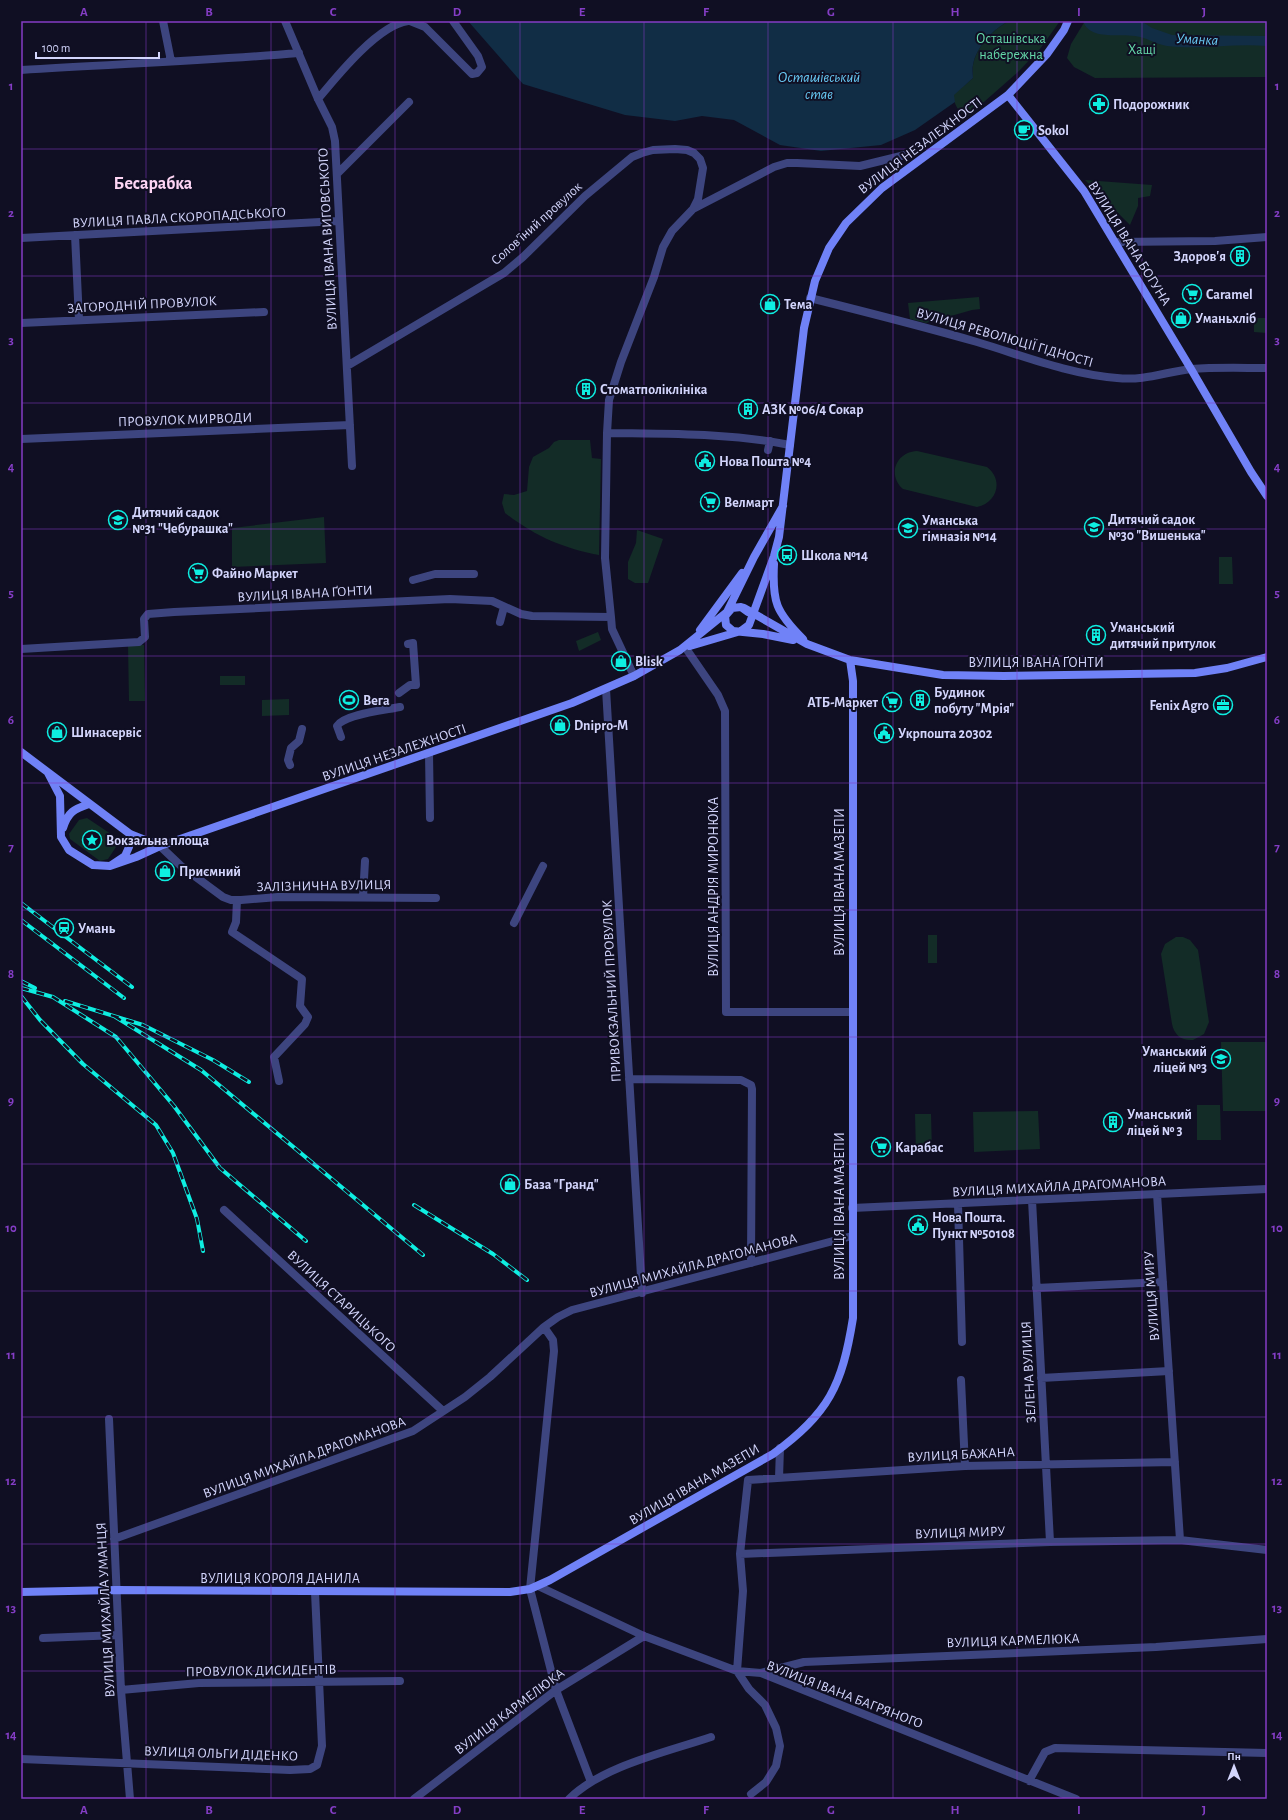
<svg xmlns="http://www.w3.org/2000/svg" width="1288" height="1820" font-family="'Alegreya Sans',sans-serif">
  <rect width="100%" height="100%" fill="#100f23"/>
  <path fill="#132c27" d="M1009 21H1060L1040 49 1019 71 968 116C957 112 955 105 953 95L973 78C973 74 972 69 973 65 976 47 993 29 1009 21Z
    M1085 21H1267V77L1095 78 1074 67 1067 58 1071 44Z
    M1085 180 1152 185 1150 196 1138 198V206L1130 225Z
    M979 297 980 309 972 310 926 323 910 319 908 303Z
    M1254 318H1267V333L1254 332Z
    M559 440H590L592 458 601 459 599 555C562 548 535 536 505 513L502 503 504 494 514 495 527 491 529 467 533 457 549 448 554 442Z
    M917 451 987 467C1004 480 997 503 977 507L903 489C887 475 896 452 917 451Z
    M324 517 326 563 232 567V528Z
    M637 530 663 539 648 583H635L628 579V562L636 543Z
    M1219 557H1232L1233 584H1219Z
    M598 632 601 640 579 651 576 641Z
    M128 645H144L145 701H129Z
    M220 676H245V685H220Z
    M289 699V715L262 716V700Z
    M87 818 117 838 118 844 108 859 100 861 70 839 69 834 79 820Z
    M928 935H937V963H928Z
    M1176 937H1183L1190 940 1198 950 1209 1022 1204 1034 1193 1040C1182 1041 1174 1035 1172 1024L1161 954 1165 944Z
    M1221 1042H1267V1111H1223Z
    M1197 1105H1220L1221 1140H1197Z
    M1038 1111 1040 1149 974 1152 973 1112Z
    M915 1114H931L932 1152 916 1153Z"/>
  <path fill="#112d45" d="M468 21H1009C993 29 976 47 973 65 972 69 973 74 973 78L954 95 955 102 915 130 881 145 821 151 780 145 734 120 702 116 675 121 625 115 523 84Z
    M1083 21H1141L1152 28 1172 35 1267 36V46C1234 43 1200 50 1167 46 1155 44 1146 37 1135 36 1118 33 1090 41 1083 21Z
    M1088.5 533a5.5 5.5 0 1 1 11 0a5.5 5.5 0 1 1-11 0Z"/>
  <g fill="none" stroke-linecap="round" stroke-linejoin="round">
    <path stroke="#3d457f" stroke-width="8" d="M163 21 171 61
      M285 21 318 99 332 127 335 141 352 466
      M410 21 425 27 472 74 477 73 482 67 478 56 453 21
      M21 70C114 64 207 61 299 53
      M318 99C337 76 378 25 408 21
      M337 174 409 102
      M693 209 774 167 787 163H797L860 166 905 155
      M75 235 79 320
      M21 238 339 221
      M1115 242 1215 241 1267 237
      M810 298C866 312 922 326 977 342 1024 356 1068 374 1117 378 1145 381 1165 372 1191 369 1216 367 1242 368 1267 368
      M21 323 264 312
      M347 366 504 273 523 257 585 196 632 157 642 153 653 150 675 149 687 150 694 153 700 159 703 168 698 199 693 209 672 231 663 247 654 277 621 362 609 400 607 433
      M21 439 350 425
      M768 450 770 441
      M413 580 435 574H474
      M500 622 504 607
      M685 647 718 695 725 711 726 1012H852
      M21 649 139 642 145 637 144 619 148 614 174 612 450 599 492 601 521 614 532 616 611 617
      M634 676 612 629 611 617 605 558 607 433C668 434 731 433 790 445
      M606 689 642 1293
      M399 693 410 685H416L413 643 408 644
      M341 737 337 726C344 714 386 710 400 707
      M429 753 430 818
      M290 765 288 760 291 748 299 741 302 729
      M160 846 181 866 223 897 231 900H241L278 897 436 898
      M363 897 365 861
      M237 900 236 922 232 932 302 979 300 1006 308 1017 305 1024 274 1057 279 1081
      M514 923 543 866
      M629 1079 741 1080 751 1085 752 1089 751 1263
      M1157 1194 1180 1540
      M1032 1200 1050 1542
      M958 1204 962 1342
      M852 1208 1267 1189
      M224 1210 443 1411
      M1036 1288 1163 1282
      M544 1327 553 1340 554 1351 530 1589 556 1690 591 1782
      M1041 1378 1169 1371
      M961 1380 965 1466
      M109 1419 121 1690 130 1799
      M779 1478 780 1448
      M114 1539 413 1431 465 1397 490 1377 544 1327 558 1317 572 1310 852 1236
      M740 1554 1050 1542 1180 1540 1267 1550
      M538 1586 644 1636 737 1671 761 1673 1076 1799
      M43 1638 118 1635
      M761 1673 804 1662 1156 1647 1267 1639
      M121 1690 199 1683 400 1681
      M21 1759 290 1770 310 1769 317 1765 322 1746 315 1592
      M1029 1781 1045 1752 1055 1748 1267 1753
      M751 1794 766 1782 776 1766 780 1746 776 1728 765 1705 749 1689 737 1671 743 1591 740 1554 748 1480 965 1466 1175 1462
      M414 1799 556 1690 644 1636
      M569 1799C602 1766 667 1752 711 1737"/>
    <path stroke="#7082f7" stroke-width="8" d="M1008 95 1084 191 1191 369 1251 472 1267 496
      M774 564C772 602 776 612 803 639
      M744 608 807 644 850 660 943 675 1004 676 1195 673 1227 668 1267 657
      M748 612 741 607 732 608 725 616 726 625 733 631 763 634 793 640
      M700 630 742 573
      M690 646 741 631 749 625 757 603 774 556 779 537 804 328 815 281 829 248 846 223 882 188 1008 95 1047 54 1064 30 1068 21
      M21 752 130 834 160 846
      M48 773 60 796 61 837 69 850 93 865 110 866 125 856 129 847 130 834
      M63 828C68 812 74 809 89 804
      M110 866 136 857 160 846 572 703 634 676 680 650 727 612 754 557 783 506
      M21 1592 116 1590 510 1592 530 1589 550 1580 773 1454C829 1413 842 1386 853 1318V681L850 660"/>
    <g stroke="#0eeee1" stroke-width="4">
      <path id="rail" d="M21 903 132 987
        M21 920 124 998
        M21 981 35 988
        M21 988 53 997 116 1037 174 1106 220 1168 306 1241
        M21 996 40 1020 83 1064 156 1125 173 1153 197 1219 203 1251
        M65 1001 143 1025 213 1060 249 1082
        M114 1016 201 1070 423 1255
        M414 1205 493 1254 527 1280"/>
    </g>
    <use href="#rail" stroke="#100f23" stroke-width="2.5" stroke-dasharray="8" stroke-linecap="butt"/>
  </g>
  <path fill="none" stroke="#843dc5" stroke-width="1" stroke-opacity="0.55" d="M146 21V1799M271 21V1799M395 21V1799M520 21V1799M644 21V1799M768 21V1799M893 21V1799M1017 21V1799M1142 21V1799M21 149H1267M21 276H1267M21 403H1267M21 529H1267M21 656H1267M21 783H1267M21 910H1267M21 1037H1267M21 1164H1267M21 1291H1267M21 1417H1267M21 1544H1267M21 1671H1267"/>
  <defs>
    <g id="pharmacy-ring" transform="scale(1)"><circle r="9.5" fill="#100f23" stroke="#0eeee1" stroke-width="1.5"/><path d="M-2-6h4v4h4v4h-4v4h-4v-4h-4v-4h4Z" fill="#0eeee1"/></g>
    <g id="cafe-ring" transform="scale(1)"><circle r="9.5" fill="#100f23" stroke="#0eeee1" stroke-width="1.5"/><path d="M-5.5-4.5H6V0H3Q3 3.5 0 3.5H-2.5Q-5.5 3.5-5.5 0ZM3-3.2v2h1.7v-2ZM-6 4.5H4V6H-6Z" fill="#0eeee1"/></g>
    <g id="building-ring" transform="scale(1)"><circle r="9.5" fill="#100f23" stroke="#0eeee1" stroke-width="1.5"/><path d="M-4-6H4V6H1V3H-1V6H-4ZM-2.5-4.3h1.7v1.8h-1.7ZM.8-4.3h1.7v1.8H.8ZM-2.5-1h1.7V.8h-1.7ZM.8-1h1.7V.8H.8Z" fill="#0eeee1"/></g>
    <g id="supermarket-ring" transform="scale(1)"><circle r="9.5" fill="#100f23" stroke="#0eeee1" stroke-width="1.5"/><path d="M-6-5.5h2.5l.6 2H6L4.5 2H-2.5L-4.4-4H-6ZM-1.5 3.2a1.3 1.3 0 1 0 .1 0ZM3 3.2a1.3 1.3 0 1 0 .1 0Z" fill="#0eeee1"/></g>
    <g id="shop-ring" transform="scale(1)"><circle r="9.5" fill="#100f23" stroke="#0eeee1" stroke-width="1.5"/><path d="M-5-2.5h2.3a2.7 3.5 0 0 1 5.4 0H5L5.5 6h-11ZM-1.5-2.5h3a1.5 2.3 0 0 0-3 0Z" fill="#0eeee1"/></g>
    <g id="civic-ring" transform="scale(1)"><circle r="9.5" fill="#100f23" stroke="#0eeee1" stroke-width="1.5"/><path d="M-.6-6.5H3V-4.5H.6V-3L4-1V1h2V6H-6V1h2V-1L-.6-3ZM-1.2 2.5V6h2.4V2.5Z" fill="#0eeee1"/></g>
    <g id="school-ring" transform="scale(1)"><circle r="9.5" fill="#100f23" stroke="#0eeee1" stroke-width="1.5"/><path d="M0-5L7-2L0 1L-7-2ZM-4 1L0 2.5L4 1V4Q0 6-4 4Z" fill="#0eeee1"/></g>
    <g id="bus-ring" transform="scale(1)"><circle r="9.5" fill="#100f23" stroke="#0eeee1" stroke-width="1.5"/><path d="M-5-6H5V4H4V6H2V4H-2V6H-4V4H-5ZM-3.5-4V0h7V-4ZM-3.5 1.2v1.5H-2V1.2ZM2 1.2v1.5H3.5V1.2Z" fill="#0eeee1"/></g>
    <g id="stadium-ring" transform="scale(1)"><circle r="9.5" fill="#100f23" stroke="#0eeee1" stroke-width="1.5"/><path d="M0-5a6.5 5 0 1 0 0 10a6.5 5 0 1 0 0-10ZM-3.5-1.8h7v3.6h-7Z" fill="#0eeee1"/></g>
    <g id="office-ring" transform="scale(1)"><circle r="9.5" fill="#100f23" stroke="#0eeee1" stroke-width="1.5"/><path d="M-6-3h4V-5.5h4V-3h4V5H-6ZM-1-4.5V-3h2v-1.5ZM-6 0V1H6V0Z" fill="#0eeee1"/></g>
    <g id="sight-ring" transform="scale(1)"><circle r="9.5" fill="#100f23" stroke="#0eeee1" stroke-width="1.5"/><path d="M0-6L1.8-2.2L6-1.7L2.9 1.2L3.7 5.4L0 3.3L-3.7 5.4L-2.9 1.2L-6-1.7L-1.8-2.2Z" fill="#0eeee1"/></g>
    <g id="station-ring" transform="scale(1)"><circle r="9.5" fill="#100f23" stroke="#0eeee1" stroke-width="1.5"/><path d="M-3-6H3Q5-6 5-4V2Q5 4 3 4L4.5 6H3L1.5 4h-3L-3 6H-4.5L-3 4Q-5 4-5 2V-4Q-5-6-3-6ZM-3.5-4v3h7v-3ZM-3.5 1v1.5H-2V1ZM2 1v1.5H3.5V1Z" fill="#0eeee1"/></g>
  </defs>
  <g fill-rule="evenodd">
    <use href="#pharmacy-ring" x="1099" y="104"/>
    <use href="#cafe-ring" x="1024" y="130"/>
    <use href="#building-ring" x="1240" y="256"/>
    <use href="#supermarket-ring" x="1192" y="294"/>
    <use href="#shop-ring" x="770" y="304"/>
    <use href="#shop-ring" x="1181" y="318"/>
    <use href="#building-ring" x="586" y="389"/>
    <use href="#building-ring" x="748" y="409"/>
    <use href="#civic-ring" x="705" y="461"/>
    <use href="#supermarket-ring" x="710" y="502"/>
    <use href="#school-ring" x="118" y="520"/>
    <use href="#school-ring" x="1094" y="527"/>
    <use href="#school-ring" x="908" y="528"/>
    <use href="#bus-ring" x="787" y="555"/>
    <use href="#supermarket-ring" x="198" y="573"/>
    <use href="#building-ring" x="1096" y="635"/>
    <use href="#shop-ring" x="621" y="661"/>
    <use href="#stadium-ring" x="349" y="700"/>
    <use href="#building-ring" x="920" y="700"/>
    <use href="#supermarket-ring" x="892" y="702"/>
    <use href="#office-ring" x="1223" y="705"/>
    <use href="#shop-ring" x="560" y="725"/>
    <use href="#shop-ring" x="57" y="732"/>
    <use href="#civic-ring" x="884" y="733"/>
    <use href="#sight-ring" x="92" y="840"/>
    <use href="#shop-ring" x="165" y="871"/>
    <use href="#station-ring" x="64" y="928"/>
    <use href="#school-ring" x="1221" y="1059"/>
    <use href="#building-ring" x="1113" y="1122"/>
    <use href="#supermarket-ring" x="881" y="1147"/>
    <use href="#shop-ring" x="510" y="1184"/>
    <use href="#civic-ring" x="918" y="1225"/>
  </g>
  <g text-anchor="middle" stroke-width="4" stroke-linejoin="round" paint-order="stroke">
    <g font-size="14" fill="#64d8a9" stroke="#100f23">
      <text x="1011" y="43">Осташівська<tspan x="1011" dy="16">набережна</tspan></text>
      <text x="1142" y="54">Хащі</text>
    </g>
    <g font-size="14" font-weight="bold" fill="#d3d5fc" stroke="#100f23" text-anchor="start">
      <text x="1113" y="109">Подорожник</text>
      <text x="1038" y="135">Sokol</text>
      <text x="1226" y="261" text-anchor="end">Здоров'я</text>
      <text x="1206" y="299">Caramel</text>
      <text x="784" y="309">Тема</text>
      <text x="1195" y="323">Уманьхліб</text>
      <text x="600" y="394">Стоматполіклініка</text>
      <text x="762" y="414">АЗК №06/4 Сокар</text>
      <text x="719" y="466">Нова Пошта №4</text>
      <text x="724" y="507">Велмарт</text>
      <text x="132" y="517">Дитячий садок<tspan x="132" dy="16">№31 "Чебурашка"</tspan></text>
      <text x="1108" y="524">Дитячий садок<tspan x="1108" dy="16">№30 "Вишенька"</tspan></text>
      <text x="922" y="525">Уманська<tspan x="922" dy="16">гімназія №14</tspan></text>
      <text x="801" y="560">Школа №14</text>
      <text x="212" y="578">Файно Маркет</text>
      <text x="1110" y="632">Уманський<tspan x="1110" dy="16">дитячий притулок</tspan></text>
      <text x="635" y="666">Blisk</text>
      <text x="934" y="697">Будинок<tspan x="934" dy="16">побуту "Мрія"</tspan></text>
      <text x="363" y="705">Вега</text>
      <text x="878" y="707" text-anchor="end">АТБ-Маркет</text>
      <text x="1209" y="710" text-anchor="end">Fenix Agro</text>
      <text x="574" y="730">Dnipro-M</text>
      <text x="71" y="737">Шинасервіс</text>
      <text x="898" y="738">Укрпошта 20302</text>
      <text x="106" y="845">Вокзальна площа</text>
      <text x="179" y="876">Приємний</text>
      <text x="78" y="933">Умань</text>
      <text x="1207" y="1056" text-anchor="end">Уманський<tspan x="1207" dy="16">ліцей №3</tspan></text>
      <text x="1127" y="1119">Уманський<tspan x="1127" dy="16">ліцей № 3</tspan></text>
      <text x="895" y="1152">Карабас</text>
      <text x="524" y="1189">База "Гранд"</text>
      <text x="932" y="1222">Нова Пошта.<tspan x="932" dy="16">Пункт №50108</tspan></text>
    </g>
    <g font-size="14" fill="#d3d5fc" stroke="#100f23">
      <text transform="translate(920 145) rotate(-37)" y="5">ВУЛИЦЯ НЕЗАЛЕЖНОСТІ</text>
      <text transform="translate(179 217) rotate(-3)" y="5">ВУЛИЦЯ ПАВЛА СКОРОПАДСЬКОГО</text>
      <text transform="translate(536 223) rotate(-42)" y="5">Соловʼїний провулок</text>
      <text transform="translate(327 239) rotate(-93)" y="5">ВУЛИЦЯ ІВАНА ВИГОВСЬКОГО</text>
      <text transform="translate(1130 243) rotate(58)" y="5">ВУЛИЦЯ ІВАНА БОГУНА</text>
      <text transform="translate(142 304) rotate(-3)" y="5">ЗАГОРОДНІЙ ПРОВУЛОК</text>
      <text transform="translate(1005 337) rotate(16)" y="5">ВУЛИЦЯ РЕВОЛЮЦІЇ ГІДНОСТІ</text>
      <text transform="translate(185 419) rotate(-2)" y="5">ПРОВУЛОК МИРВОДИ</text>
      <text transform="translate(305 593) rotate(-3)" y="5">ВУЛИЦЯ ІВАНА ҐОНТИ</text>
      <text x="1036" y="667">ВУЛИЦЯ ІВАНА ҐОНТИ</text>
      <text transform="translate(394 752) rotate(-19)" y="5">ВУЛИЦЯ НЕЗАЛЕЖНОСТІ</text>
      <text transform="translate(839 882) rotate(-90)" y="5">ВУЛИЦЯ ІВАНА МАЗЕПИ</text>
      <text transform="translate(324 885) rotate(-1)" y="5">ЗАЛІЗНИЧНА ВУЛИЦЯ</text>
      <text transform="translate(713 887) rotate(-90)" y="5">ВУЛИЦЯ АНДРІЯ МИРОНЮКА</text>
      <text transform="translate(611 991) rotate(-93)" y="5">ПРИВОКЗАЛЬНИЙ ПРОВУЛОК</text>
      <text transform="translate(1059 1186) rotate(-3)" y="5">ВУЛИЦЯ МИХАЙЛА ДРАГОМАНОВА</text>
      <text transform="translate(839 1206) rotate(-90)" y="5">ВУЛИЦЯ ІВАНА МАЗЕПИ</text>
      <text transform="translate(693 1265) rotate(-15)" y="5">ВУЛИЦЯ МИХАЙЛА ДРАГОМАНОВА</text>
      <text transform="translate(1151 1296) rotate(-94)" y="5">ВУЛИЦЯ МИРУ</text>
      <text transform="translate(342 1301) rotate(43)" y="5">ВУЛИЦЯ СТАРИЦЬКОГО</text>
      <text transform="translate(1028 1372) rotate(-93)" y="5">ЗЕЛЕНА ВУЛИЦЯ</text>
      <text transform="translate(961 1454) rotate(-3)" y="5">ВУЛИЦЯ БАЖАНА</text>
      <text transform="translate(304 1457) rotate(-20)" y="5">ВУЛИЦЯ МИХАЙЛА ДРАГОМАНОВА</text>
      <text transform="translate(694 1484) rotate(-30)" y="5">ВУЛИЦЯ ІВАНА МАЗЕПИ</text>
      <text transform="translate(960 1532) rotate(-2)" y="5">ВУЛИЦЯ МИРУ</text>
      <text x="280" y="1583">ВУЛИЦЯ КОРОЛЯ ДАНИЛА</text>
      <text transform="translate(105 1610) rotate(-93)" y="5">ВУЛИЦЯ МИХАЙЛА УМАНЦЯ</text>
      <text transform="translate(1013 1640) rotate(-2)" y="5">ВУЛИЦЯ КАРМЕЛЮКА</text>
      <text transform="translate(261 1670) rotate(-1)" y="5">ПРОВУЛОК ДИСИДЕНТІВ</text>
      <text transform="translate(845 1694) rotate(21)" y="5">ВУЛИЦЯ ІВАНА БАГРЯНОГО</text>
      <text transform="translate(509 1711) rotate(-37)" y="5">ВУЛИЦЯ КАРМЕЛЮКА</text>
      <text transform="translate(221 1753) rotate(2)" y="5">ВУЛИЦЯ ОЛЬГИ ДІДЕНКО</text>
    </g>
    <g font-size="15" font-style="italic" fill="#68cbf6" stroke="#100f23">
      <text transform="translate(1197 39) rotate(3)" y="5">Уманка</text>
      <text x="819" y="82">Осташівський<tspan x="819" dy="17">став</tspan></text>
    </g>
    <g font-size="18" font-weight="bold" fill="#fdd5f4" stroke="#100f23">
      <text x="153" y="189">Бесарабка</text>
    </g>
  </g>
  <rect width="1288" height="1820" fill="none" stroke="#100f23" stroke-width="44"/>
  <g transform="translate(1234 1766)" stroke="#100f23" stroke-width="3" paint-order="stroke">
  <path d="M0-3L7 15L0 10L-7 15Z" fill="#d3d5fc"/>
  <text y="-6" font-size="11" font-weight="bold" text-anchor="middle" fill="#d3d5fc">Пн</text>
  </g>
  <path d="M36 52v6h123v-6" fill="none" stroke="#d3d5fc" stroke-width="2"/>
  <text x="42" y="52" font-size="12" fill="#d3d5fc" stroke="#100f23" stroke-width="3" paint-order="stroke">100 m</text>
  <rect x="22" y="22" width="1244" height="1776" fill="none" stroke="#843dc5" stroke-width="1.5"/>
  <g font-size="13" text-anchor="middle" font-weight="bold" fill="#843dc5">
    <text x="84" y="16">A</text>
    <text x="209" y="16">B</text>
    <text x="333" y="16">C</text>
    <text x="457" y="16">D</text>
    <text x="582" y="16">E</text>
    <text x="706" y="16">F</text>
    <text x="831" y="16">G</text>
    <text x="955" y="16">H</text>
    <text x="1079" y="16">I</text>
    <text x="1204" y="16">J</text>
    <text x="11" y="90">1</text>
    <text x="1277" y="90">1</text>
    <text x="11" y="217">2</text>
    <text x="1277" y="217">2</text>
    <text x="11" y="344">3</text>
    <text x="1277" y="344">3</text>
    <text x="11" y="471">4</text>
    <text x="1277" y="471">4</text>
    <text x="11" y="597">5</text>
    <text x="1277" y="597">5</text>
    <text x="11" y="724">6</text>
    <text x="1277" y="724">6</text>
    <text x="11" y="851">7</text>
    <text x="1277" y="851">7</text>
    <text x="11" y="978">8</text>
    <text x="1277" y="978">8</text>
    <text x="11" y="1105">9</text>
    <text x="1277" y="1105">9</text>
    <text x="11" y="1232">10</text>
    <text x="1277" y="1232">10</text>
    <text x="11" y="1359">11</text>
    <text x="1277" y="1359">11</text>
    <text x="11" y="1485">12</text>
    <text x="1277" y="1485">12</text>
    <text x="11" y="1612">13</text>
    <text x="1277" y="1612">13</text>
    <text x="11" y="1739">14</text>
    <text x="1277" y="1739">14</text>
    <text x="84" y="1814">A</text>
    <text x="209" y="1814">B</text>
    <text x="333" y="1814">C</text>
    <text x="457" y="1814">D</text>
    <text x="582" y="1814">E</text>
    <text x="706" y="1814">F</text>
    <text x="831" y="1814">G</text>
    <text x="955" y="1814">H</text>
    <text x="1079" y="1814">I</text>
    <text x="1204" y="1814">J</text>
  </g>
</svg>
